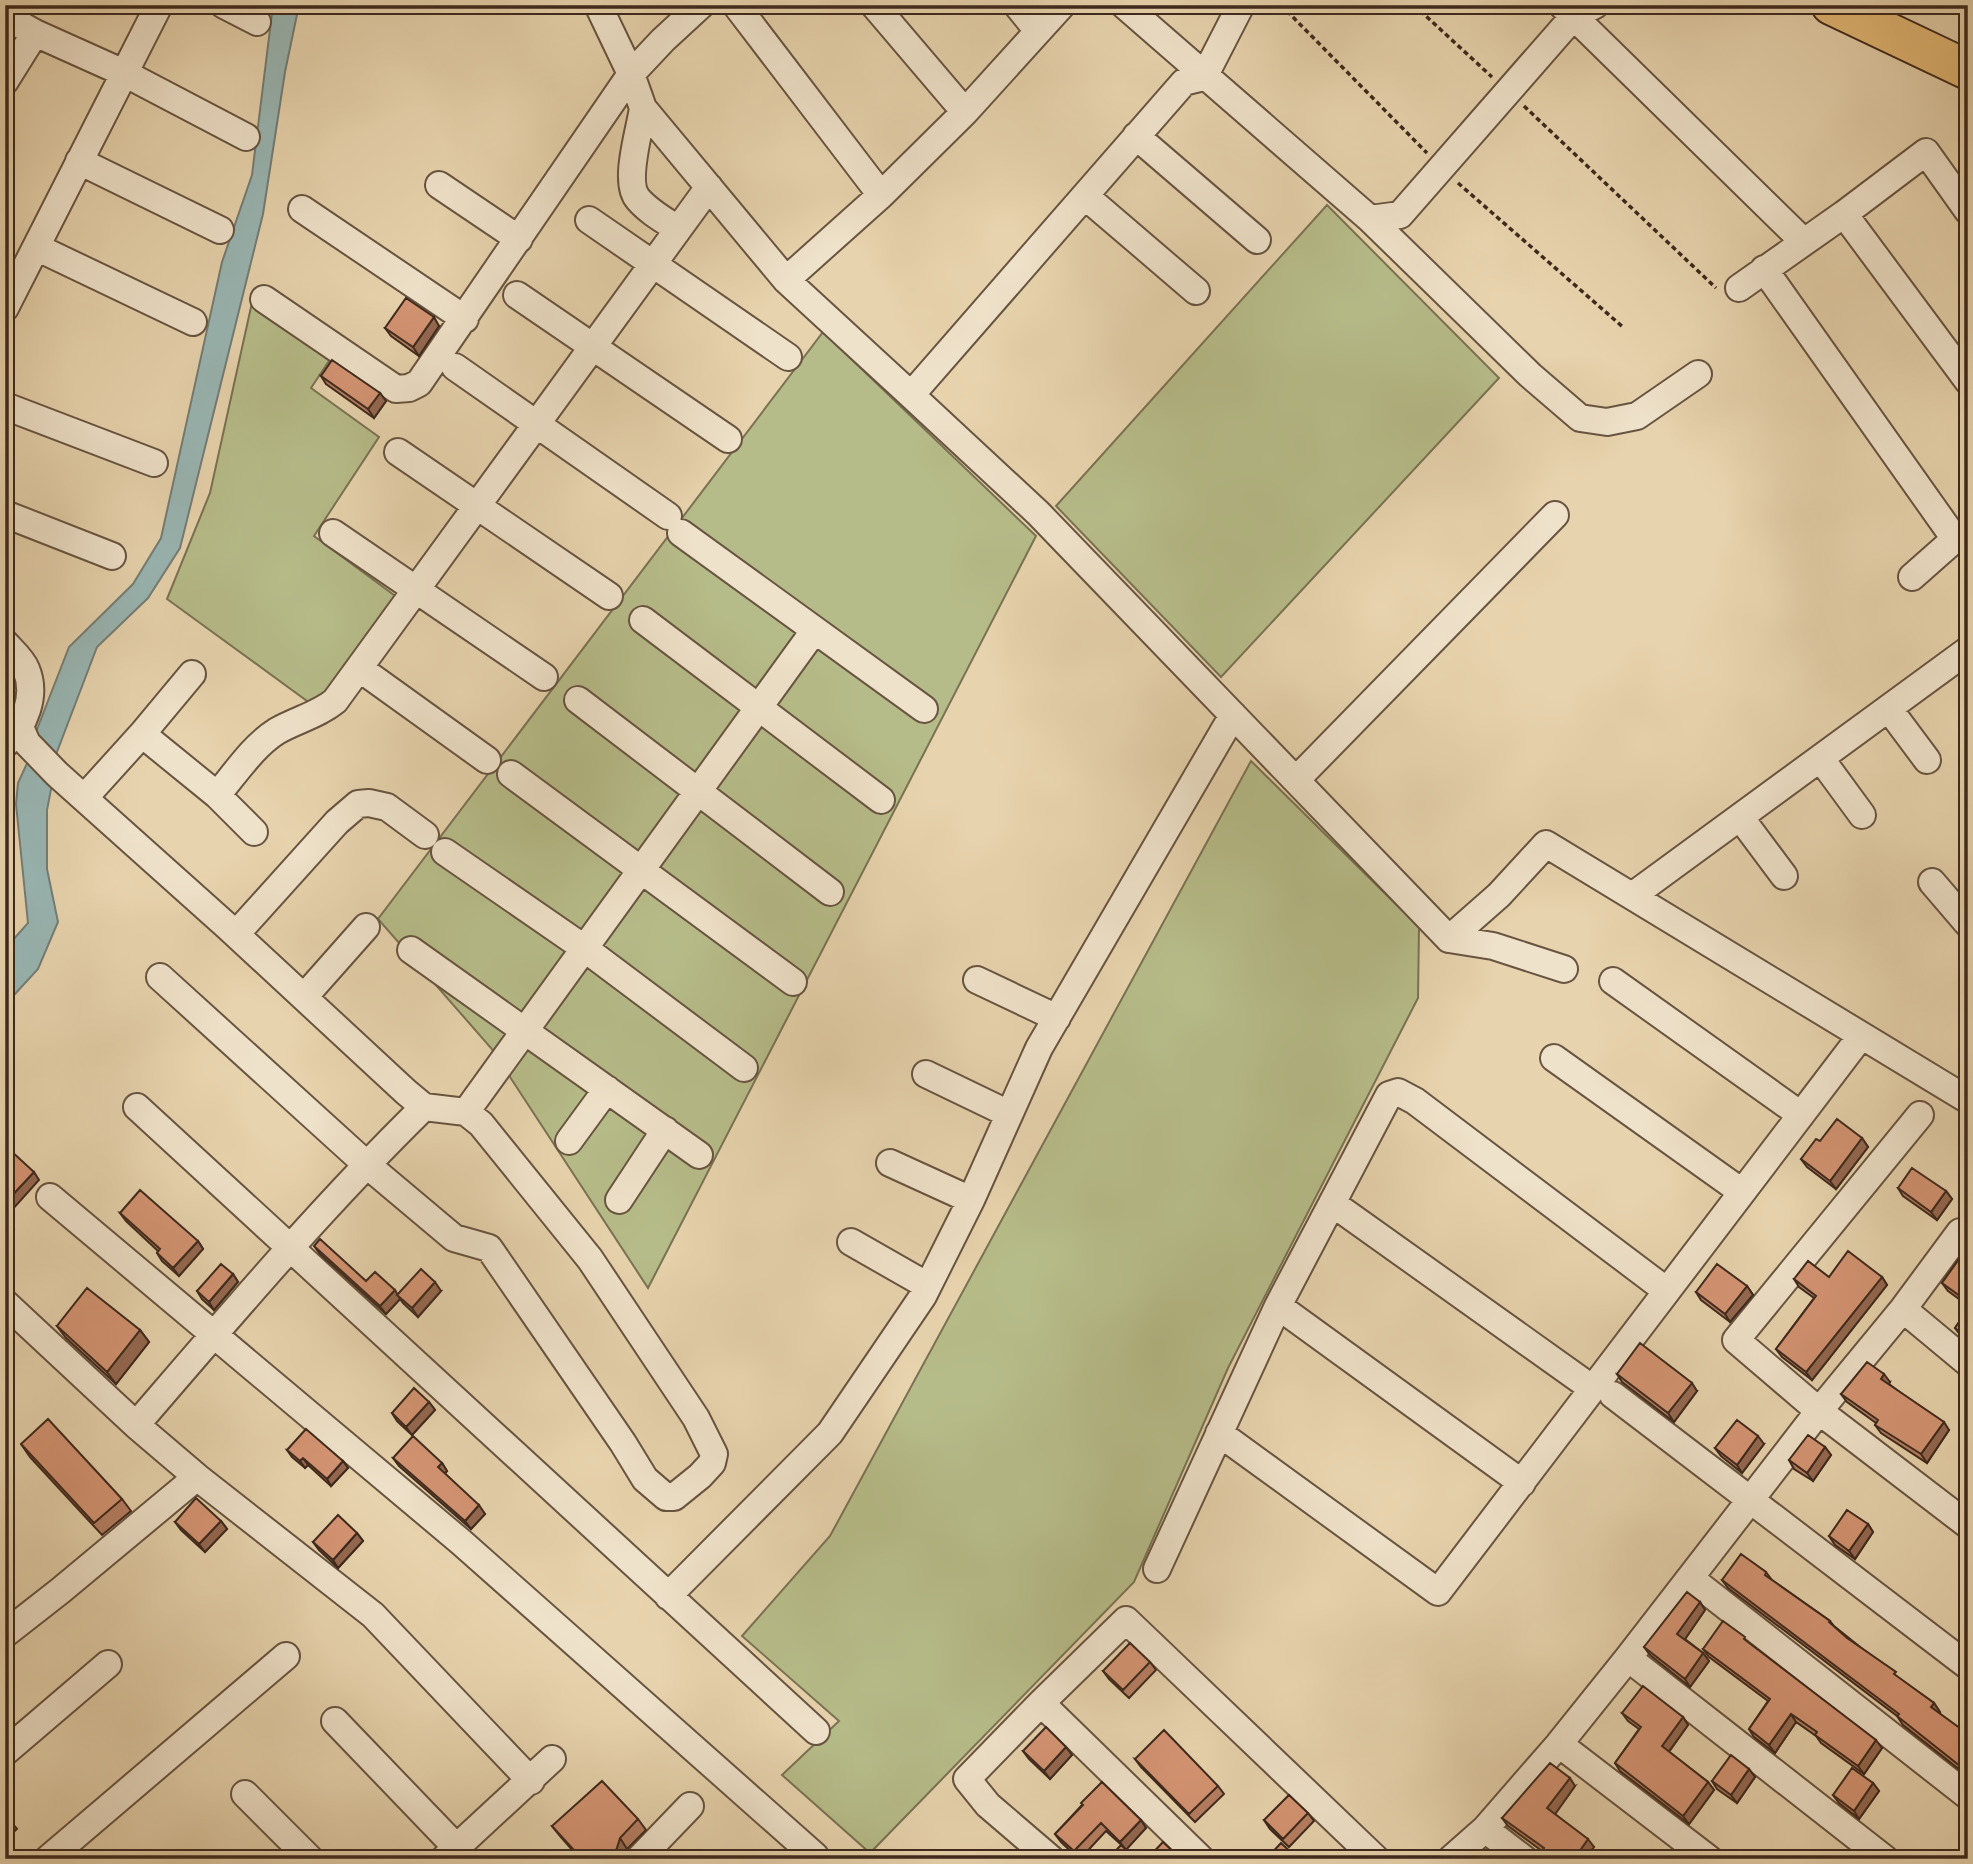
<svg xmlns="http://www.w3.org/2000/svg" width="1973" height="1864" font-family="Vollkorn,serif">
  <rect width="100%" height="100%" fill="#e7d3ad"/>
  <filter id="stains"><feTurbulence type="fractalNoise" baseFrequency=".00286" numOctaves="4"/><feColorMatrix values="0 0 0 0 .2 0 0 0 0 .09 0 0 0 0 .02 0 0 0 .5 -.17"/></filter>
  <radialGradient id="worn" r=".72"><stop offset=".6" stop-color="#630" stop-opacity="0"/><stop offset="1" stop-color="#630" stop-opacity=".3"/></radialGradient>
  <path fill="#b6bc89" stroke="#7a7253" stroke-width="2" d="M1327 205 1499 378 1221 677 1056 506Z
    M253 298 333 355 311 388 379 437 314 536 398 598 314 706 167 599 210 493Z
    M823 332 1036 536 648 1288 491 1048 378 919Z
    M1251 761 1419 927 1418 998 1228 1368 1134 1582 870 1853 782 1775 839 1721 742 1636 830 1536Z"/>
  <path fill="#99b6b3" stroke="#757e77" stroke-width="2" d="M273 5H299L285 72 263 214 180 548 148 598 97 647 55 757 34 737 69 647 133 584 161 538 222 262 252 175Z
    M29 759 53 779 47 810V869L58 922 38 969 5 1005V949L28 923 16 804 18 783Z"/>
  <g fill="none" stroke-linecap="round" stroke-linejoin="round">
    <g stroke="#685441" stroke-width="30">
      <path id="minor" d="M224 5 257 22
        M598 5 631 74 643 108 786 280 911 395
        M736 5 881 195 786 280
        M874 5 965 112
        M1017 5 1038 31
        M1124 5 1370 219 1530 375 1580 418 1607 422 1637 416 1698 374
        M1241 5 1204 77 1184 82 911 395 1038 513 1449 939 1499 895 1546 844 1968 1100
        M1562 5 1803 241
        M5 16 35 33 124 73 246 137
        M5 81 35 33
        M643 108C640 130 623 182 638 199 649 212 664 220 678 229
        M1136 136 1257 240
        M79 161 220 230
        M439 185 519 239
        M881 195 965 112 1062 5
        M1085 196 1196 291
        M302 209 465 319
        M1844 214 1968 381
        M1370 219 1400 215 1574 16 1595 5
        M589 220 788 357
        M36 247 193 322
        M1764 269 1955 539
        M1739 288 1844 214 1926 152 1968 211
        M517 295 728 439
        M264 299 396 389 409 388 419 383 631 74 663 40 701 5
        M5 308 159 5
        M455 367 668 516
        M5 406 154 463
        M398 452 609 596
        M5 514 112 556
        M333 533 544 677
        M681 533 924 709
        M1912 577 1955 539 1968 531
        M643 620 881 800
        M5 643C12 651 22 659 26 669 37 695 25 726 5 744
        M359 668 487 760
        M578 700 830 892
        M1889 709 1927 760
        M20 727 27 743 57 774 228 927 406 1092 424 1107 466 1112 481 1124 590 1259 696 1418 714 1454 712 1463 700 1476 674 1497H666L645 1479 623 1443 489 1248 454 1238 366 1164 160 977
        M142 734 217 795 254 832
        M1821 759 1862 815
        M511 774 793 982
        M1296 780 1555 515
        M217 795C235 774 253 746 277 731 296 720 318 715 335 701L709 187
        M85 797 142 734 192 674
        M1740 817 1784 876
        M445 852 584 948 744 1068
        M1932 882 1968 924
        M1632 896 1968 650
        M236 934 337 822 358 804 369 803 387 807 425 835
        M1449 939 1493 946 1564 969
        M411 950 699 1155
        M977 980 1057 1018
        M1613 981 1801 1115
        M304 997 366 927
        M1554 1058 1742 1192
        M926 1074 1009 1114
        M137 1107 816 1731
        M466 1112 814 631
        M1920 1115 1736 1340 1819 1411 1968 1525
        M569 1141 607 1089
        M890 1163 971 1200
        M50 1197 461 1542 815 1856
        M619 1200 665 1130
        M1332 1203 1593 1389
        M851 1242 928 1286
        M5 1303 136 1425 197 1477
        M1278 1306 1522 1483
        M1903 1309 1968 1363
        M1613 1395 1968 1666
        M136 1425C229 1317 322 1207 424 1107
        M1219 1433 1438 1592 1861 1036
        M1157 1569 1278 1306 1389 1095 1398 1092 1415 1101 1667 1291
        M1690 1578 1968 1796
        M668 1596 830 1433 923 1296 971 1200 1039 1048 1233 715
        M5 1634 60 1591 197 1477 373 1615 531 1781
        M1628 1658 1885 1859
        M1041 1703 967 1779 988 1805 1051 1859
        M335 1721 456 1847
        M1559 1744 1709 1859
        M5 1752 108 1664
        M245 1794 310 1859
        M1485 1829 1524 1859
        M48 1859 286 1656
        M444 1859 552 1759
        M639 1859 690 1806
        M1201 1859 1041 1703 1126 1620 1376 1859
        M1451 1859 1485 1829 1559 1744 1628 1658 1819 1411 1903 1309 1960 1232 1968 1239"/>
    </g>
    <g stroke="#3e291d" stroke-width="42">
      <path id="highway" d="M1831 5 1968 70"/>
    </g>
    <path stroke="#3e291d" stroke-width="3.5" stroke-dasharray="5 3.5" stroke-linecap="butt" d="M1281 5 1427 153
      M1414 5 1492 77
      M1524 106 1716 288
      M1458 183 1624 328"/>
    <use href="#minor" stroke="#efe2ca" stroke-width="26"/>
    <use href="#highway" stroke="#e4ba76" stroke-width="38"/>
  </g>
  <path fill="#b67f63" stroke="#3e291d" stroke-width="2" d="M439 326 419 356 391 336 385 328Z
    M321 376 380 393 386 401 374 418 326 384Z
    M1862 1138 1868 1147 1836 1189 1807 1167 1801 1159 1820 1141Z
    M1898 1188 1946 1191 1952 1199 1937 1220 1903 1196Z
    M120 1213 198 1241 203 1249 179 1276 162 1261 157 1253 158 1251 126 1221Z
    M314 1246 366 1281 398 1295 441 1291 418 1317 403 1303 400 1299 386 1314 320 1254Z
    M1959 1259 1966 1304 1948 1291 1942 1283Z
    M233 1274 238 1282 214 1310 202 1299 197 1291Z
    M1829 1277H1882L1887 1285 1812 1380 1782 1357 1776 1349 1814 1298 1799 1287 1794 1279Z
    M1747 1286 1753 1295 1730 1322 1701 1300 1696 1292Z
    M1968 1309V1342L1961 1336 1955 1328Z
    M57 1326 140 1330 149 1342 116 1384 66 1338Z
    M1617 1374 1697 1391 1674 1422 1622 1382Z
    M1890 1382 1889 1384 1949 1430 1927 1463 1881 1433 1875 1425 1876 1423 1847 1402 1841 1394Z
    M429 1402 435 1410 412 1435 397 1421 392 1413Z
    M21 1444 122 1499 131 1511 102 1535 30 1457Z
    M1764 1444 1742 1473 1721 1456 1715 1448Z
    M1825 1447 1831 1455 1813 1481 1794 1469 1789 1460Z
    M287 1450 343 1461 348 1468 331 1486 308 1465 305 1468 292 1457Z
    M393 1458 442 1463 447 1471 445 1474 485 1514 471 1529 399 1466Z
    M221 1521 227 1529 205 1552 181 1530 175 1522Z
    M1868 1524 1873 1532 1855 1559 1835 1545 1829 1536Z
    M357 1533 363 1541 338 1568 319 1550 313 1542Z
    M1766 1572 1772 1580 1830 1621 1834 1626 1900 1679 1934 1703 1940 1712 1939 1713 1965 1774 1903 1725 1897 1716 1728 1588 1722 1580Z
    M1700 1602 1705 1610 1685 1639 1703 1653 1709 1661 1690 1687 1650 1655 1644 1647Z
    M1749 1644 1882 1748 1864 1774 1821 1743 1816 1736 1796 1722 1775 1753 1754 1737 1749 1729 1768 1701 1709 1657 1703 1649Z
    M1150 1662 1156 1670 1129 1698 1109 1679 1103 1671Z
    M1622 1713 1683 1717 1688 1725 1669 1752 1708 1782 1714 1790 1689 1824 1620 1771 1615 1763 1639 1729 1628 1721Z
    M1066 1747 1072 1755 1050 1779 1029 1759 1023 1751Z
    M1135 1759 1218 1786 1224 1794 1195 1822 1141 1767Z
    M1749 1769 1755 1777 1737 1803 1717 1789 1712 1781Z
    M1873 1783 1879 1791 1859 1819 1839 1803 1833 1795Z
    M1575 1786 1555 1814 1594 1847 1585 1859H1546L1541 1852 1542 1851 1508 1826 1502 1818Z
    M1082 1805 1146 1828 1126 1849 1106 1831 1080 1859H1079L1061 1842 1055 1834Z
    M1308 1813 1314 1821 1289 1847 1270 1829 1264 1820Z
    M5 1814 17 1829 5 1840Z
    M638 1819 646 1830 627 1849 625 1859H580L560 1836 552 1826Z"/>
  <path fill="#946850" stroke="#3e291d" stroke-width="2" d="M434 317 439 326 419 356 413 347Z
    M380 393 386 401 374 418 368 409Z
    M1862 1138 1868 1147 1836 1189 1830 1181Z
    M34 1172 39 1180 12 1210 6 1202Z
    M1946 1191 1952 1199 1937 1220 1931 1212Z
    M8 1221 14 1229 5 1238V1224Z
    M198 1241 203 1249 179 1276 173 1268Z
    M233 1274 238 1282 214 1310 209 1302Z
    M1882 1277 1887 1285 1812 1380 1806 1372Z
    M435 1282 441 1291 418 1317 412 1308Z
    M1968 1285V1302L1966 1304 1960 1296Z
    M1747 1286 1753 1295 1730 1322 1725 1314Z
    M395 1290 400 1299 386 1314 380 1306Z
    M140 1330 149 1342 116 1384 107 1372Z
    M1884 1374 1890 1382 1887 1387 1881 1379Z
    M1692 1383 1697 1391 1674 1422 1668 1413Z
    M429 1402 435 1410 412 1435 406 1427Z
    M1944 1422 1949 1430 1927 1463 1921 1454Z
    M1758 1436 1764 1444 1742 1473 1737 1465Z
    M1825 1447 1831 1455 1813 1481 1807 1473Z
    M303 1458 308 1465 305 1468 300 1461Z
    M343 1461 348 1468 331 1486 327 1479Z
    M442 1463 447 1471 443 1475 438 1467Z
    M479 1505 485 1514 471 1529 465 1521Z
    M221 1521 227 1529 205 1552 199 1544Z
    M1868 1524 1873 1532 1855 1559 1849 1551Z
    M357 1533 363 1541 338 1568 333 1560Z
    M1700 1602 1705 1610 1683 1642 1677 1634Z
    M1703 1653 1709 1661 1690 1687 1685 1679Z
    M1934 1703 1940 1712 1937 1715 1931 1707Z
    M1791 1714 1796 1722 1775 1753 1769 1745Z
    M1683 1717 1688 1725 1667 1754 1662 1746Z
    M1876 1740 1882 1748 1864 1774 1858 1766Z
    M1066 1747 1072 1755 1050 1779 1044 1771Z
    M1968 1754V1770L1965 1774 1960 1766Z
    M1749 1769 1755 1777 1737 1803 1731 1795Z
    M1570 1778 1575 1786 1553 1817 1547 1808Z
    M1708 1782 1714 1790 1689 1824 1683 1816Z
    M1873 1783 1879 1791 1859 1819 1854 1811Z
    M1141 1820 1146 1828 1126 1850 1120 1842Z
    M620 1838 627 1849 625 1859H622L616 1851Z
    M1588 1839 1594 1847 1585 1859H1574Z"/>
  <path fill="#d49473" stroke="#3e291d" stroke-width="2" d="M406 298 434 317 413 347 385 328Z
    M332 360 380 393 368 409 321 376Z
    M1837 1119 1862 1138 1830 1181 1801 1159 1816 1139 1820 1141Z
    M10 1150 34 1172 6 1202 5 1200V1155Z
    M1912 1168 1946 1191 1931 1212 1898 1188Z
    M140 1190 198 1241 173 1268 157 1253 160 1249 120 1213Z
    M320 1239 366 1281 375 1272 395 1290 380 1306 314 1246Z
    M1848 1251 1882 1277 1806 1372 1776 1349 1816 1296 1794 1279 1808 1261 1829 1277Z
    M1959 1259 1968 1265V1285L1960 1296 1942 1283Z
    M221 1264 233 1274 209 1302 197 1291Z
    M1717 1264 1747 1286 1725 1314 1696 1292Z
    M421 1269 435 1282 412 1308 397 1295Z
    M87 1288 140 1330 107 1372 57 1326Z
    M1968 1309V1339L1955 1328Z
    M1640 1343 1692 1383 1668 1413 1617 1374Z
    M1867 1362 1884 1374 1881 1379 1944 1422 1921 1454 1875 1425 1878 1420 1841 1394Z
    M414 1388 429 1402 406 1427 392 1413Z
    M48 1419 122 1499 94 1523 21 1444Z
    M1737 1420 1758 1436 1737 1465 1715 1448Z
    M306 1429 343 1461 327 1479 303 1458 300 1461 287 1450Z
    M1808 1435 1825 1447 1807 1473 1789 1460Z
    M413 1436 442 1463 438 1467 479 1505 465 1521 393 1458Z
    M196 1498 221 1521 199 1544 175 1522Z
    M1847 1510 1868 1524 1849 1551 1829 1536Z
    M338 1515 357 1533 333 1560 313 1542Z
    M1741 1554 1766 1572 1765 1575 1830 1621 1829 1622 1847 1638 1896 1672 1894 1674 1934 1703 1931 1707 1968 1734V1754L1960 1766 1897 1716 1899 1714 1722 1580Z
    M1687 1592 1700 1602 1677 1634 1703 1653 1685 1679 1644 1647Z
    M1723 1621 1745 1637 1744 1639 1876 1740 1858 1766 1815 1735 1817 1732 1791 1714 1769 1745 1749 1729 1770 1699 1703 1649Z
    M1130 1643 1150 1662 1123 1690 1103 1671Z
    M1643 1686 1683 1717 1662 1746 1708 1782 1683 1816 1615 1763 1641 1727 1622 1713Z
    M1046 1727 1066 1747 1044 1771 1023 1751Z
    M1164 1730 1218 1786 1189 1814 1135 1759Z
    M1731 1755 1749 1769 1731 1795 1712 1781Z
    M1550 1763 1570 1778 1547 1808 1588 1839 1574 1859H1550L1541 1852 1544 1848 1502 1818Z
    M1852 1768 1873 1783 1854 1811 1833 1795Z
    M602 1781 638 1819 620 1838 616 1851 608 1859H582L552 1826Z
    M1102 1782 1141 1820 1120 1842 1101 1823 1074 1851 1055 1834 1083 1805 1081 1803Z
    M1289 1795 1308 1813 1283 1839 1264 1820Z
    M1163 1842 1181 1859H1147Z
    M1281 1843 1298 1859H1266Z
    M1121 1845 1136 1859H1108Z"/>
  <rect width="1973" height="1864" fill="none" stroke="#e7d3ad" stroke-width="28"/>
  <rect x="7" y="7" width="1959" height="1850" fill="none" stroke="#3e291d" stroke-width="3.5"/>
  <rect x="14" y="14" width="1945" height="1836" fill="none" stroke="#3e291d" stroke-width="2"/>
  <rect width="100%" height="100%" filter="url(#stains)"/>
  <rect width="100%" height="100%" fill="url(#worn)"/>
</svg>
